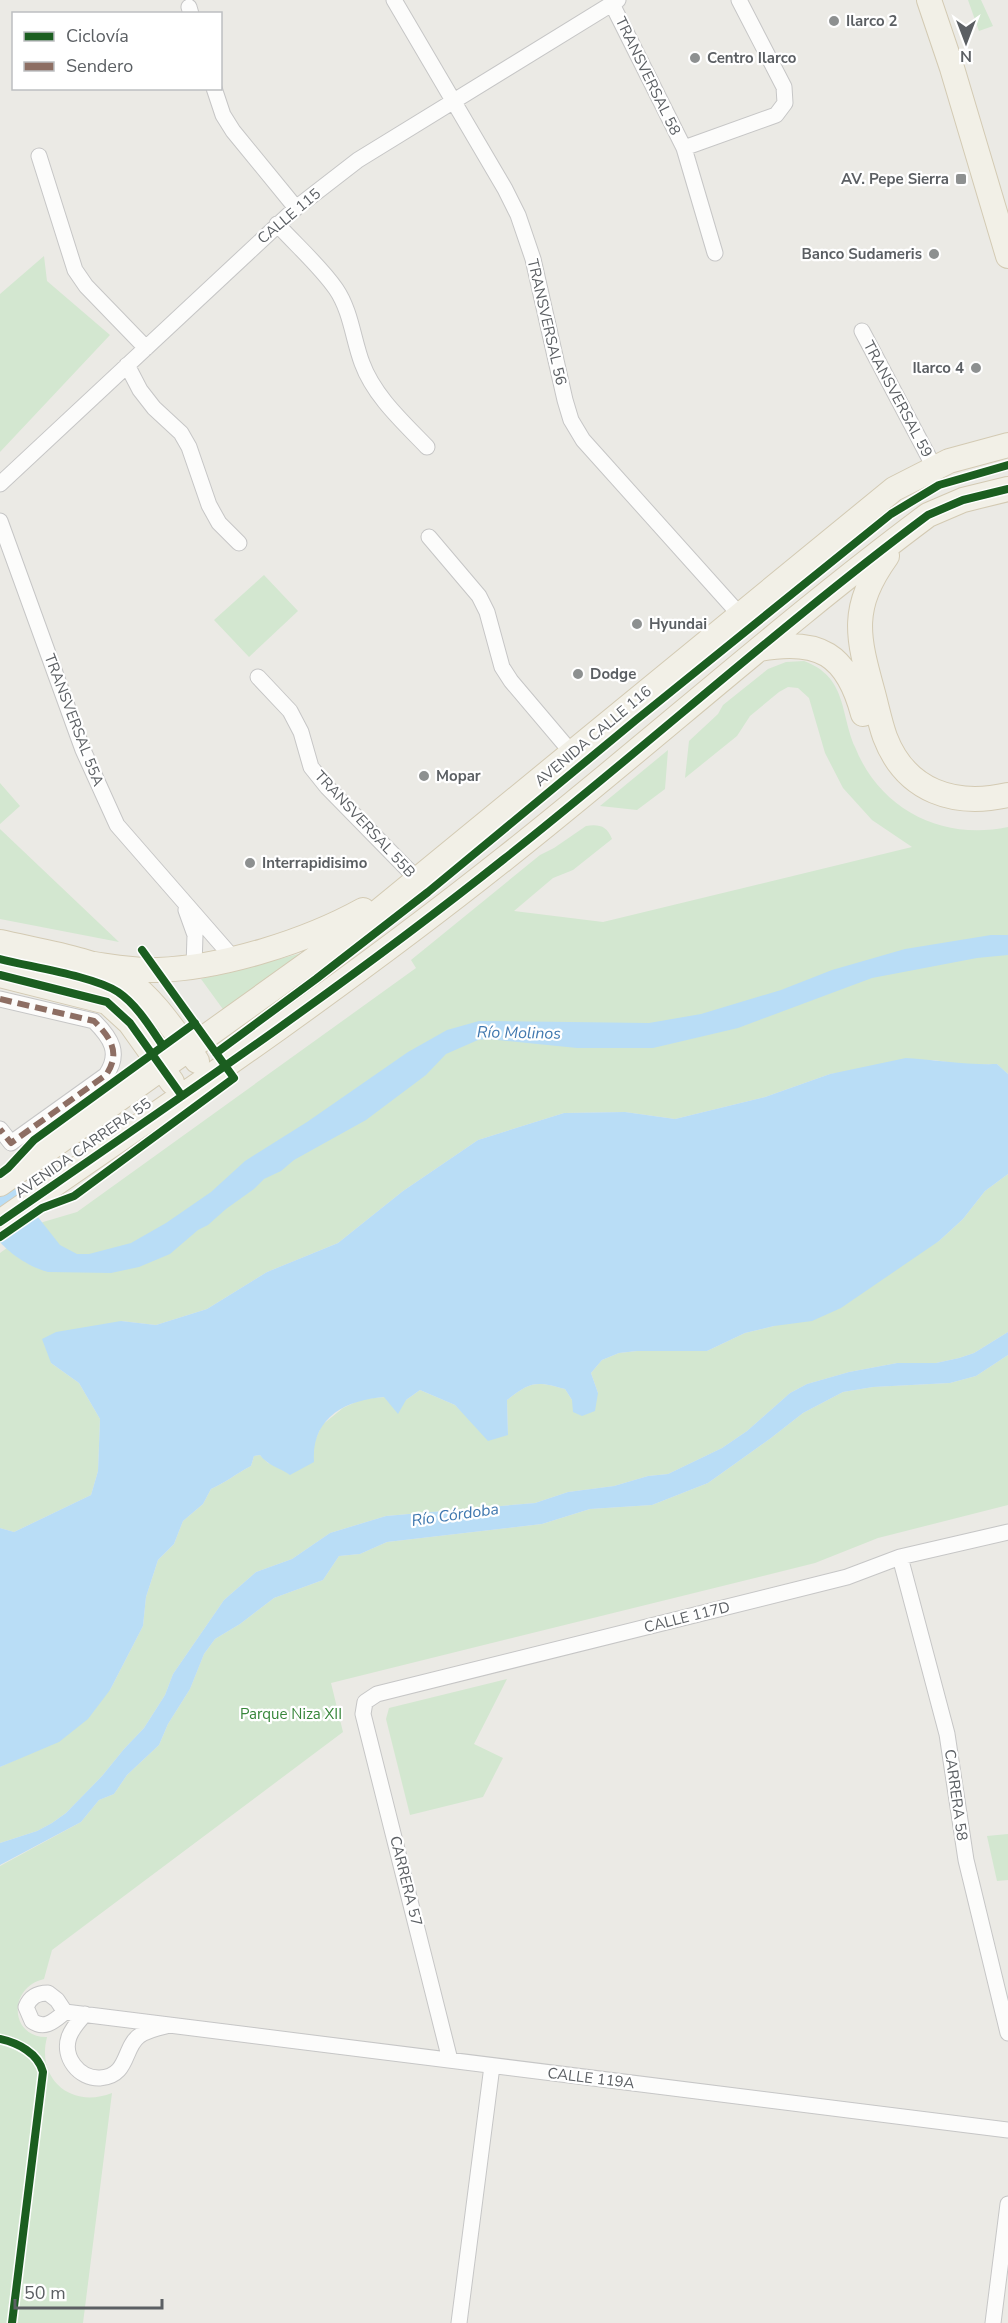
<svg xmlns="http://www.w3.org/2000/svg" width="1008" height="2323" font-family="'Nunito Sans',sans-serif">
  <rect width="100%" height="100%" fill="#ebeae5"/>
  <path fill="#d3e7d0" d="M968 0H981L993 26 979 31Z
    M44 256 47 281 110 335 0 452V294Z
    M264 575 298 611 249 657 214 620Z
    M804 661C847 677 840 712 855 747 880 810 943 841 1008 827V1074L997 1064 966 1065 934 1060 830 1074 765 1097 675 1119 625 1112 564 1113 478 1140 403 1191 338 1243 267 1272 207 1309 156 1325 121 1321 51 1363 79 1383 100 1419 98 1471 91 1495 14 1532 0 1528V1253L43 1222 77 1212 416 968 411 960 540 855 554 848 586 826C599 824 607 826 612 839L573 870 553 878 514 911 603 922 912 847 872 820 843 788 825 753 809 698 798 688 788 687 779 692 750 716 737 736 685 778 689 741 718 714 723 705 768 669 786 662Z
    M668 750 665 789 637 810 600 806Z
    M0 783 20 806 0 824Z
    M0 829 119 942 0 919Z
    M310 951 225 1012 201 979Z
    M1008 1174V1332L974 1353 959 1358 936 1363H897L849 1372 807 1384 790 1393 747 1431 722 1448 668 1474 648 1476 614 1486 568 1492 535 1503 386 1516 330 1533 292 1559 256 1572 224 1600 173 1674 165 1695 144 1728 124 1749 102 1776 66 1813 52 1823 37 1831 0 1843V1767L24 1756 110 1690 143 1626 146 1597 158 1560 174 1544 183 1521 203 1504 211 1489C225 1483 237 1473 251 1466L254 1456 260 1455 268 1463 279 1467 313 1445 322 1425 343 1408 362 1399 385 1397 406 1400 420 1390 455 1405 467 1417 508 1434 507 1400C531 1381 536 1381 565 1389L572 1400 598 1393 591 1373 602 1360 619 1353 637 1351H707L745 1333 774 1326 939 1241 963 1219 985 1191Z
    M1008 1355V1505L878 1538 815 1563 331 1683 343 1732 52 1950 44 1979C7 1988 10 2038 47 2037 36 2080 72 2109 112 2093L83 2323H0V1866L81 1822 99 1800 114 1794 127 1775 159 1745 168 1724 190 1689 204 1654 215 1639 240 1624 274 1598 323 1580 339 1556 360 1554 387 1542 542 1524 590 1509 652 1505 708 1483 771 1438 803 1413 843 1392 873 1387 950 1383 976 1376Z
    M507 1679 474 1744 503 1758 483 1797 410 1815 386 1719 389 1708Z
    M1008 1834V1880L997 1881 987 1836Z"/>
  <path fill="#b9ddf6" d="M991 935H1008V955L977 958 872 978 738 1028 653 1048H577L487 1039 478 1040 446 1054 426 1075 366 1120 294 1160 281 1171 264 1179 254 1189 226 1209 208 1225 198 1230 170 1254 139 1267 111 1273 48 1272C32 1268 11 1255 0 1242V1169L60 1245 77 1254H89L131 1243 166 1223 211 1192 245 1161 307 1122 408 1052 447 1030 479 1021 649 1023 701 1014 781 990 832 970 905 949Z
    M906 1058C937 1060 966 1065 997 1064L1008 1074V1174L985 1191 963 1219 939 1241 841 1308 812 1321 774 1326 745 1333 707 1351H637L619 1353 602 1360 591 1373 598 1393 595 1411 582 1416 573 1412 572 1400 565 1389C536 1381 531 1381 507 1400L508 1435 488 1441 455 1405 420 1390 406 1400 398 1414 384 1397C345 1400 311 1418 314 1462L290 1475C280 1468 267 1465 260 1455L254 1456 251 1466C237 1473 225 1483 211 1489L203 1504 183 1521 174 1544 158 1560 146 1597 143 1626 110 1690 88 1719 59 1742 0 1767V1528L14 1532 91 1495 98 1471 100 1419 79 1383 51 1363 42 1339 56 1332 121 1321 156 1325 207 1309 267 1272 338 1243 403 1191 478 1140 564 1113 625 1112 675 1119 765 1097 830 1074Z
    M1008 1332V1355L976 1376 950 1383 873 1387 843 1392 803 1413 771 1438 708 1483 652 1505 590 1509 542 1524 387 1542 360 1554 339 1556 323 1580 274 1598 240 1624 215 1639 204 1654 190 1689 168 1724 159 1745 127 1775 114 1794 99 1800 81 1822 0 1865V1843L37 1831 52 1823 66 1813 102 1776 124 1749 144 1728 165 1695 173 1674 224 1600 256 1572 292 1559 330 1533 386 1516 535 1503 568 1492 614 1486 648 1476 668 1474 722 1448 747 1431 790 1393 807 1384 849 1372 897 1363H936L959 1358 974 1353Z"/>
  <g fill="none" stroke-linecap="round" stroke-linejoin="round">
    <g stroke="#c6c6c6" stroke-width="17">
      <path id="street" d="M394 0 505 189 518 215 533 259 565 400 571 420 583 440 740 615
        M612 4 684 148 715 253
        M189 7 191 14
        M214 88 223 115 233 131 296 208
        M684 148 776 115 785 103 784 87 739 0
        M39 156 75 270 86 286 146 348
        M277 224C296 245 320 266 336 289 351 311 353 339 362 363 374 396 403 422 427 447
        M862 331 934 467
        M127 365 140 390 154 408 181 433 189 447 209 505 219 523 239 543
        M0 484 296 208 358 160 618 0
        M0 521 83 750 117 825 233 958
        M429 537 479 596 487 612 502 667 511 681 572 753
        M258 677 290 711 301 732 311 767 327 787 418 880
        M186 910 195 935 194 966
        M0 999 94 1021C111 1038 121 1053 106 1075L11 1143 0 1129
        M900 1557 947 1734 966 1860 1008 2033
        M65 2012 57 2000 48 1993C37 1993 30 1997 26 2007L32 2021C45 2030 54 2021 65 2012L1008 2130
        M85 2014C79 2021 72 2028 69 2037 62 2057 79 2079 100 2078 129 2076 123 2048 139 2036 146 2031 157 2028 166 2026
        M450 2060 363 1714 365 1702 377 1694 847 1577 900 1557 1008 1532
        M459 2323 492 2066
        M993 2323 1008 2204"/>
    </g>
    <g stroke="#d3cab3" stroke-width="26">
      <path id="primary" d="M929 0 952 68 1008 256
        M887 556C850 608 857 635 873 693 877 708 880 723 885 737 906 792 955 807 1008 795
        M759 649C819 638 847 654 863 714
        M0 942C37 951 97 959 128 981 156 1001 176 1034 197 1061
        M94 964C115 967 136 971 158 970 222 968 307 941 363 910
        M0 975 107 1002 130 1023 172 1082
        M0 1184 363 924 894 489 949 461 1008 445
        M0 1222C171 1104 342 988 504 859 647 746 782 624 928 515L963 500 1008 489"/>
    </g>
    <use href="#street" stroke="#fcfcfb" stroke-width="15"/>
    <use href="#primary" stroke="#f2f0e7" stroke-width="24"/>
    <path stroke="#8d6e63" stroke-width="6" stroke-dasharray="12 6" stroke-linecap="butt" d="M0 999 94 1021C111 1038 121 1053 106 1075L11 1143 0 1129"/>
    <g stroke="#fff" stroke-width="11">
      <path id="cycleway" d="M0 959C31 967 93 976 118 992 137 1005 150 1027 163 1046
        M0 975 107 1002 130 1023 182 1096
        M216 1053 316 979 428 892 636 720 891 514 939 485 1008 465
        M0 1174 8 1168 34 1140 195 1023
        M0 1222C171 1104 342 988 504 859 647 746 782 624 928 515L963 500 1008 489
        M0 1237 42 1208 74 1196 234 1078 142 950
        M0 2039C18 2043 38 2053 43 2072L12 2323"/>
    </g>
    <use href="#cycleway" stroke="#1b5e20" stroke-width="8"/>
  </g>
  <g fill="#8d9090" stroke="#fff" stroke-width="2">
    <circle cx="834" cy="21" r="6"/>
    <circle cx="695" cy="58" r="6"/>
    <rect x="955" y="173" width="12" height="12" rx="3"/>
    <circle cx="934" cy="254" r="6"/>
    <circle cx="976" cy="368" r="6"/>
    <circle cx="637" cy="624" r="6"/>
    <circle cx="578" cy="674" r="6"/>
    <circle cx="424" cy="776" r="6"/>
    <circle cx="250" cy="863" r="6"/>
  </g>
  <g text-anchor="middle" stroke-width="4.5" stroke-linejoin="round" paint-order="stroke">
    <g font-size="15" font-weight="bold" fill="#5b5f63" stroke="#fff" text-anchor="start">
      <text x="846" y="26">Ilarco 2</text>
      <text x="707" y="63">Centro Ilarco</text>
      <text x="949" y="184" text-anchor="end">AV. Pepe Sierra</text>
      <text x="922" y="259" text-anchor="end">Banco Sudameris</text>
      <text x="964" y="373" text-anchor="end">Ilarco 4</text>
      <text x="649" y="629">Hyundai</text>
      <text x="590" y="679">Dodge</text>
      <text x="436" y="781">Mopar</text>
      <text x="262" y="868">Interrapidisimo</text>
    </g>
    <g font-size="15" fill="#5b5f63" stroke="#fff">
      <text transform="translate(648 76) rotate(64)" y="5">TRANSVERSAL 58</text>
      <text transform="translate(289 216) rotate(-40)" y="5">CALLE 115</text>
      <text transform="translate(547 322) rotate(77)" y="5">TRANSVERSAL 56</text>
      <text transform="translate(898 399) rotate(62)" y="5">TRANSVERSAL 59</text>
      <text transform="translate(74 720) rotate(69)" y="5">TRANSVERSAL 55A</text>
      <text transform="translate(593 736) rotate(-40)" y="5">AVENIDA CALLE 116</text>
      <text transform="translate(365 824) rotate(47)" y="5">TRANSVERSAL 55B</text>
      <text transform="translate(83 1148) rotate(-35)" y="5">AVENIDA CARRERA 55</text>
      <text transform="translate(687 1617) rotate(-14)" y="5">CALLE 117D</text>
      <text transform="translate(956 1795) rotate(82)" y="5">CARRERA 58</text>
      <text transform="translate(406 1881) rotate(76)" y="5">CARRERA 57</text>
      <text transform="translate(591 2078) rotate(7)" y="5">CALLE 119A</text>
    </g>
    <g font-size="15" fill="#37863a" stroke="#fff">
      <text x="291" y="1719">Parque Niza XII</text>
    </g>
    <g font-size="16" font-style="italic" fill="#4078af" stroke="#fff">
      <text transform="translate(519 1032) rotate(1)" y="6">Río Molinos</text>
      <text transform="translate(455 1514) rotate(-8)" y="6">Río Córdoba</text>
    </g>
  </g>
  <rect x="12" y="12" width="210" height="78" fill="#ffffff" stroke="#bdbfc1" stroke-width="1.5"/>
  <rect x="24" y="32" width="30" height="9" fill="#1b5e20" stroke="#bdbfc1" stroke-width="1.5"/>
  <text x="66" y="42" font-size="18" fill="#5b5f63">Ciclovía</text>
  <rect x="24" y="62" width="30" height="9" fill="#8d6e63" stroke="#bdbfc1" stroke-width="1.5"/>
  <text x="66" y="72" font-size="18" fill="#5b5f63">Sendero</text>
  <g transform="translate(966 42) rotate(180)" stroke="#ffffff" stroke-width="4.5" paint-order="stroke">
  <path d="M0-4.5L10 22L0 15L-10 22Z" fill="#5b5f63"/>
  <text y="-9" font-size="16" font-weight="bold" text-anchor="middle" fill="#5b5f63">N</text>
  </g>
  <path d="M15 2299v9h147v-9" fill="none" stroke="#5b5f63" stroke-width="3"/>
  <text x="24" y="2299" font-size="18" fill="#5b5f63" stroke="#ffffff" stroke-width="4.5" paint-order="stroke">50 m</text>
</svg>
